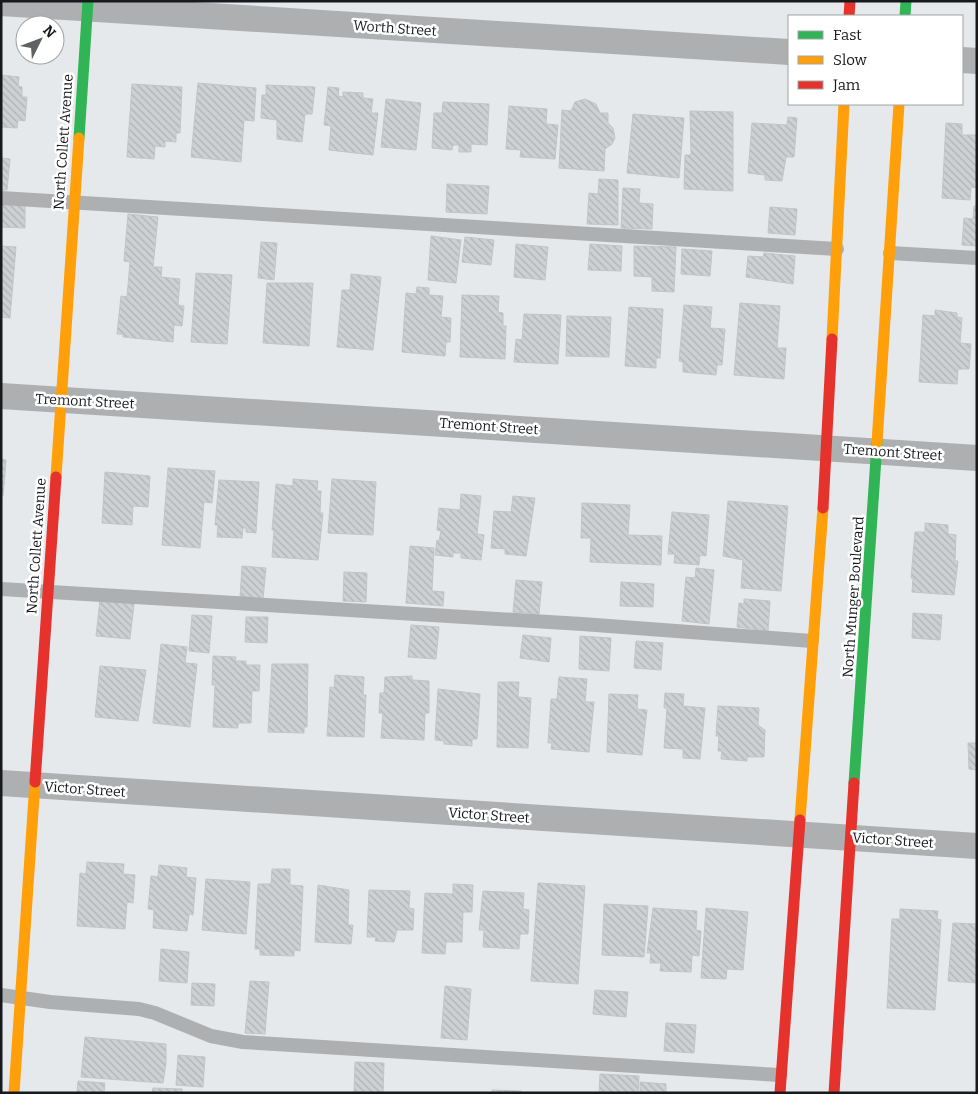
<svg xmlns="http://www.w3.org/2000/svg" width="978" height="1094" font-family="Bitter,serif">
  <defs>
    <pattern id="building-back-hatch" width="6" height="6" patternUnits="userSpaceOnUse" patternTransform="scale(1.25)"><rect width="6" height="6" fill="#cdd1d3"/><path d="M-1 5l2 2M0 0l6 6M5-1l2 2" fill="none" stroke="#afb3b5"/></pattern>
  </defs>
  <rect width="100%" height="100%" fill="#e5e9ec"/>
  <path fill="url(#building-back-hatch)" stroke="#c2c5c8" d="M1 75 19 77 18 86 22 87V97H27L25 121 18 120 17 128 1 127Z
    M198 83 256 88 254 121 244 120 241 162 191 157Z
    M132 84 182 87 180 133H176V142L165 141V147L155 146 154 159 127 157Z
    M266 85 315 87 312 114H305L302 142 277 139V120L261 118 262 95H266Z
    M328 87 339 88 338 96 343 97V92L363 93V98L373 99 371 113H378L373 155 329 150 331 126 324 125Z
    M386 99 421 103 416 150 381 147Z
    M585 99 596 104 600 113H608V123L613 128 615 138 612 144 605 149 604 171 559 168 562 110 571 111 575 102Z
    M443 102 489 104 487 145 471 144V152H459V145H453L452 150 432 148 434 113H442Z
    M509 106 547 109 546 124 558 125 555 159 520 157 521 150 506 149Z
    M690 111 733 112V191L684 189 685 155H691Z
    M633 114 684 118 679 178 627 173Z
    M788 117 797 118 794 157H786L782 181 765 180V175L748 173 752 123 787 125Z
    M946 123 962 124V135H977V188L971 187 970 200 942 198Z
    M1 158 10 159 7 190H1Z
    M599 179 618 180V225L587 224 589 193 598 194Z
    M447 184 489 186 487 214 446 212Z
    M623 188 640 189 639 203 653 204 652 229 621 228Z
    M1 203 25 204V228L1 227Z
    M974 206H977V246L962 245 964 218 973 219Z
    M770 207 797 209 795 235 768 233Z
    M128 214 158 217 153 267H162L161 277 180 279 178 305 184 306 182 326 174 325 173 342 123 337V334H117L121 296 127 297 130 262 124 261Z
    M431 236 461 240 456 283 428 280Z
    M465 237 494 240 491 265 462 262Z
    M261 242 277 243 274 280 258 278Z
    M516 244 548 247 545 280 514 277Z
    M590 244 622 246 621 271 588 270Z
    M1 246 16 247 10 318 1 317Z
    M634 246 676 247 674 292 652 291V277L634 276Z
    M682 249 712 251 710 276 681 274Z
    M764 253 795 256 793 284 746 277 748 256 763 257Z
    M196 273 232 275 227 344 191 342Z
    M351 274 381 277 373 350 337 347 342 290H350Z
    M267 283H313L309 346 263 343Z
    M417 287 429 288V295L443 296 441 317 451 318 450 342H446L445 356 402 352 406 293 416 294Z
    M462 295 499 296 498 312 503 313V326H506L505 359 460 357Z
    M740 303 780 306 777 348H786L784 379 734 375Z
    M684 305 712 307 710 328 725 329 722 365H717L716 375 683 372V362L679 361Z
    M629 307 663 309 660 358H656V368L625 366Z
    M935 310 957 313V317L962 318 960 343 971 344 969 369H958L957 384 919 382 923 315 935 316Z
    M524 314 561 315 558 364 514 362 516 339 522 340Z
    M567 316 611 317 609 357 566 356Z
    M1 459 6 460 3 496 1 495Z
    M168 468 215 471 212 503 204 502 200 548 162 545Z
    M105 472 150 476 148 507 133 506 132 525 102 523Z
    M293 479 318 481 317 491H321L320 513H323L318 560 272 557 274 530H272L276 484 293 486Z
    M332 479 376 482 373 535 328 533Z
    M219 480 259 482 256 533 246 532V528H243L242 538 217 537 218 525H215Z
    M461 494 481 496 477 534 484 535 481 560 461 558V553H453V557L435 555 437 540 439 541 441 531 437 530 439 508 460 510Z
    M513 496 535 498 526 556 505 554V549L491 548 494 511 511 512Z
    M728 501 788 506 781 591 741 588 743 560 723 556Z
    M582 503 630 505 628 535 662 536 661 565 590 562 591 538H581Z
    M672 512 709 515 706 556 700 555 699 565 674 563 675 554H668Z
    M925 523 948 525V534L956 535 955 561H958L954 595 912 592 913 578H911L915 532H925Z
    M410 546 434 548 432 591 444 592 443 606 406 603Z
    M242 566 266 568 263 599 240 598Z
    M696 568 714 570 709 624 682 621 686 577 695 578Z
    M344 572 367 573 366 602 343 601Z
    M516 580 542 582 539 614 513 612Z
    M621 582 654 584 653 607 620 606Z
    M744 599 770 601 768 631 737 627 739 603 744 604Z
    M100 600 134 604 130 639 96 636Z
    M913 613 942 615 940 640 912 638Z
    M192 615 212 616 209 653 189 651Z
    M246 617H268L267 643 245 642Z
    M411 625 439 627 436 659 408 657Z
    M523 635 551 638 549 662 520 658Z
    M580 636 611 638 609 671 579 669Z
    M636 641 663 643 661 670 634 668Z
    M161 644 187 647 185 663 197 664 190 727 153 723Z
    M213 656 236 657 235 661H246V665H260L259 691H252L251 723H238V728L213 727 215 685H212Z
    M272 664H308L307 727H304V733L268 732Z
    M100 666 146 670 138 721 95 717Z
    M335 675 364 677 363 695H366L364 737 327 736 330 687 334 688Z
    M412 676V680L429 681V713H425L424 740 381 738 383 713H379L380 693H384L385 677Z
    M559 677 587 679 585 702H594L589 752 551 749 552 743H548L551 699H557Z
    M498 682H519L518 697 531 698 528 748 497 747Z
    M438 689 480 694 477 739H472V746L444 744V741L435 740Z
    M665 693 684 694 683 706 705 708 700 759 683 758V749L664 748 667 708H664Z
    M609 694 638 695 637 709 647 710 642 755 607 752Z
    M718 706 759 708 758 725 765 730 764 757H747V761L721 759 722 751H718L719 736H716Z
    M977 728V770L969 769 968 743H976Z
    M87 862 124 864 123 874 135 875 133 903 127 902 125 929 77 926 80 873 86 874Z
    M159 865 187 868 186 877 196 878 193 915 189 914 187 931 153 928 154 910 148 909 151 876 158 877Z
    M272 869H290V885L303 886 300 951 294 950V956L260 955V949H255L258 884H271Z
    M206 879 250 882 246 934 202 930Z
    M538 883 585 886 578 984 531 981Z
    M453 884 473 885 472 912H463L462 942H446L445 954 422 953 425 893 453 894Z
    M318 885 349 890 348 925H353L351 944 315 942Z
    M369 890 410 891 409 908 414 909 413 930H397L394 942 375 941 376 937H367Z
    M483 891 524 893 523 909 529 910 528 934H520L519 949 483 947 484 930H479Z
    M604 904 648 906 644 957 602 955Z
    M653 908 697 911 696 930 701 931 699 956 692 955 691 972 660 971 661 963H650L651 953H647Z
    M706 908 748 912 743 970 727 969 726 979 701 978Z
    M900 909 938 911 937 919 941 920 935 1010 887 1008 892 919H900Z
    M953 923 977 924V983L948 981Z
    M161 949 189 952 187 983 159 981Z
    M250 981 269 982 265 1034 245 1033Z
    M192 983 215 984 214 1006 191 1005Z
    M445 986 471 989 467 1040 441 1038Z
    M595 990 628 992 626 1017 593 1014Z
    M666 1023 696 1025 694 1053 664 1051Z
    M85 1037 166 1044V1063L163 1083 81 1077Z
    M178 1055 205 1057 203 1087 176 1085Z
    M355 1062 384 1063 383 1093H354Z
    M600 1074 639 1076 638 1093H599Z
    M78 1081 105 1083 104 1093H77Z
    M640 1082 666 1084V1093H640Z
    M153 1088 182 1089V1093H152Z
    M492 1090 521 1091V1093H492Z"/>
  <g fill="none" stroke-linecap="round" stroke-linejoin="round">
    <path stroke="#aeafb0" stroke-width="14" d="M1 198 837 249
      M890 253 977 258
      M1 589 582 624 812 641
      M1 995 50 1002 139 1009 155 1013 211 1036 243 1042 780 1075"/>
    <path stroke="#aeafb0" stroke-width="26" d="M1 3 789 52
      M962 60 977 61
      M1 396 977 458
      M1 783 977 846"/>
    <path stroke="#30b455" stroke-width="11" d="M905 16 906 1
      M79 138 88 1
      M854 783 877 443"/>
    <path stroke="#ff9f0a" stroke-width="11" d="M832 339 844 104
      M877 443 899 104
      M56 477 79 138
      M800 820 823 508
      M14 1093 35 782"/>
    <path stroke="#e5322d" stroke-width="11" d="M849 16 850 1
      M823 508 832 339
      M35 782 56 477
      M780 1093 800 820
      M834 1093 854 783"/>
  </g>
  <g text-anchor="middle" stroke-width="5" stroke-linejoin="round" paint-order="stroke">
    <g font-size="14" fill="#17191c" stroke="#fff">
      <text transform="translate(395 28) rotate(4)" y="5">Worth Street</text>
      <text transform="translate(63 142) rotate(-86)" y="5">North Collett Avenue</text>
      <text transform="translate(85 401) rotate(3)" y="5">Tremont Street</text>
      <text transform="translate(489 426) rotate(4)" y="5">Tremont Street</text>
      <text transform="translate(893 452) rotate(4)" y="5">Tremont Street</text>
      <text transform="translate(36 546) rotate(-86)" y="5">North Collett Avenue</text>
      <text transform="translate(853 597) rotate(-86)" y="5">North Munger Boulevard</text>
      <text transform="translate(85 789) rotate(4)" y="5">Victor Street</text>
      <text transform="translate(489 815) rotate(4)" y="5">Victor Street</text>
      <text transform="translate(893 840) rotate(4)" y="5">Victor Street</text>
    </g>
  </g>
  <rect width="978" height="1094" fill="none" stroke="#17191c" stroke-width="5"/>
  <rect x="788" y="15" width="175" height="90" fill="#ffffff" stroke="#a2a3a4"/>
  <rect x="798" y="31" width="25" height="8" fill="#30b455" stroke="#a2a3a4"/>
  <text x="833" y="40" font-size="15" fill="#17191c">Fast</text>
  <rect x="798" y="56" width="25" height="8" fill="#ff9f0a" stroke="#a2a3a4"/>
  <text x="833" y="65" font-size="15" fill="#17191c">Slow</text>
  <rect x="798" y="81" width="25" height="8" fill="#e5322d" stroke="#a2a3a4"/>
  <text x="833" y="90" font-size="15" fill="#17191c">Jam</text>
  <g transform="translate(40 40) rotate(48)"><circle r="24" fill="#ffffff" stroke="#a2a3a4"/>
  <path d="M0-4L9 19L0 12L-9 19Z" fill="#5f6265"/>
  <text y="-8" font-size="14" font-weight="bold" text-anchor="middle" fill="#17191c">N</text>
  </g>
</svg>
